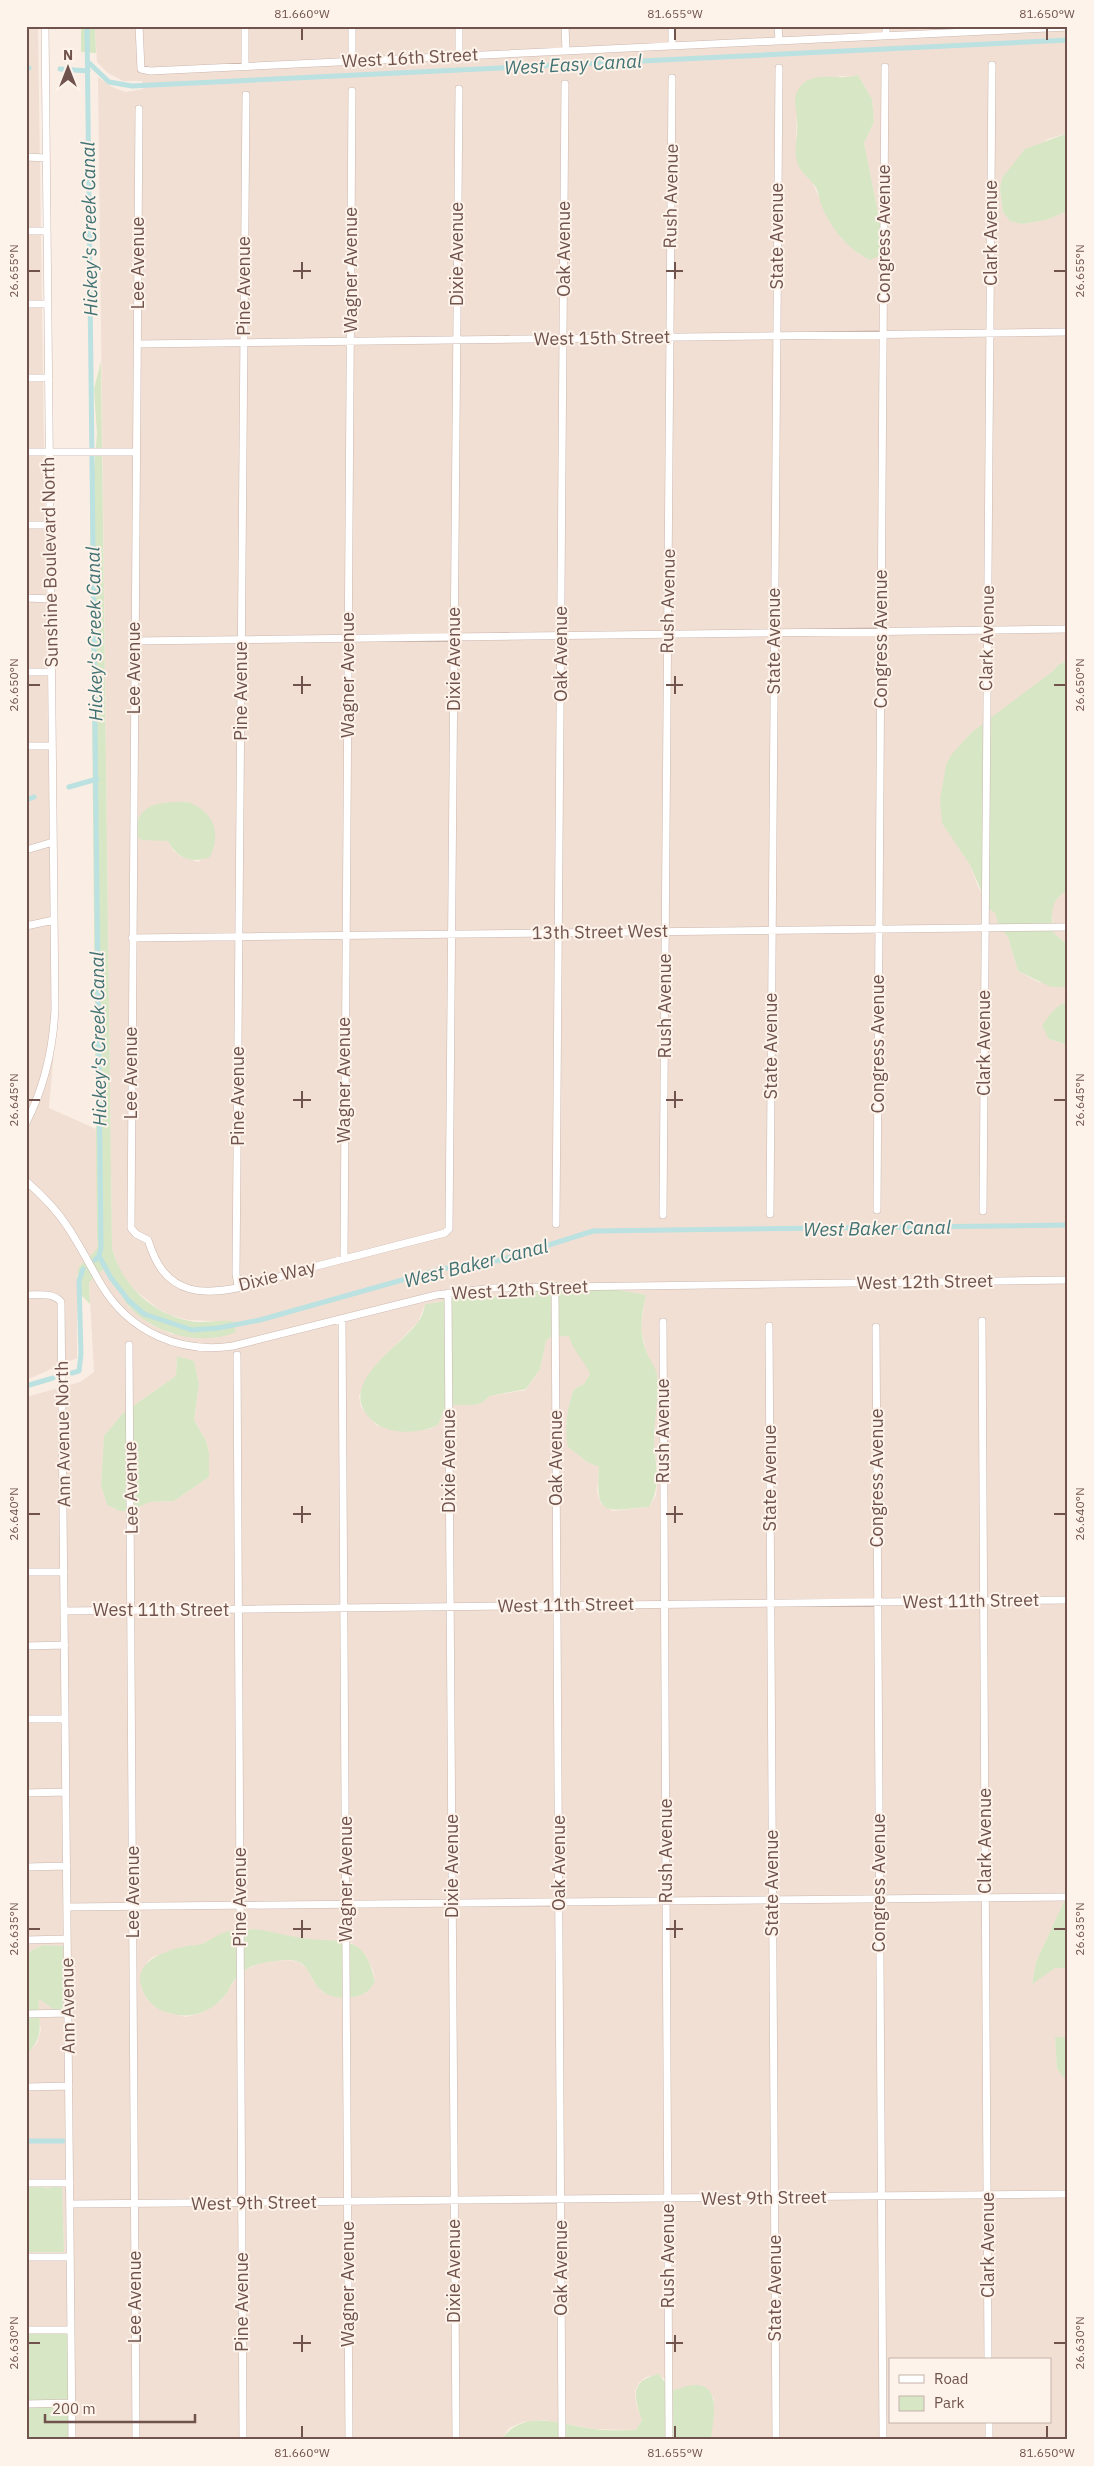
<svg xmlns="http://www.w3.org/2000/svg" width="1094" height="2466" font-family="'IBM Plex Sans',sans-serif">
  <rect width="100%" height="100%" fill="#faeee4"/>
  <path fill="#f1dfd3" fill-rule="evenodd" d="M26 26H38L52 1009 50 1039 41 1081 26 1117Z
    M95 26H1068V133L1048 139 1017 160 1002 178 1000 189 1003 212 1011 221 1022 224 1046 220 1068 211V660L1058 665 1053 671 993 718 972 732 963 742 950 834 970 865 978 887 995 913 999 927 1008 937 1018 971 1038 982 1068 987V1002L1063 1003 1049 1039 1068 1045V1278L493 1285 435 1293 222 1345 188 1344 156 1333 131 1317 111 1295 98 1274 104 1269 129 1307 149 1323 171 1334 214 1337 236 1332 234 1322 188 1320 170 1315 157 1308 136 1291 121 1274 112 1248 98 77 112 87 126 92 143 89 142 81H123L108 73 97 62ZM858 75 872 99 874 122 864 143 880 222 882 244 860 255 842 239 819 197 796 146 797 112 840 76 852 77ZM161 840 215 847 198 862 180 856 174 851 168 841Z
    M1068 890V945L1054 933 1051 908 1058 895Z
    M54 1051 49 1108 96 1129 99 1244 97 1250 89 1257 37 1186 26 1177V1128L41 1098Z
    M26 1185 51 1209 66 1229 85 1261 77 1276V1358L26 1380Z
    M94 1277 115 1308 138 1329 166 1343 200 1351H222L251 1345 449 1296 441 1302 425 1304 418 1322 376 1365 364 1384 359 1396 361 1407 376 1425 397 1431 430 1429 438 1425 444 1410 448 1405H475L482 1403 490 1396 526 1390 540 1369 546 1341 551 1337 570 1336 571 1342 585 1362 590 1374 584 1384 574 1389 570 1401 566 1423 568 1447 587 1462 599 1467 597 1492 601 1504 613 1511 649 1507 656 1495 658 1472 654 1446 657 1374 646 1351 641 1328 645 1295 613 1289 527 1290 480 1299 476 1295 468 1293 510 1290 555 1289 1068 1283V1893L1036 1962 1032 1983 1055 1968H1068V2037L1055 2038 1057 2069 1068 2083V2440H711L714 2399 708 2389 697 2385 680 2390H670L665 2379 659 2375 646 2377 639 2383 635 2391 636 2404 642 2420 636 2430 593 2429 544 2420 523 2422 509 2428 501 2440H72L71 2333 26 2334V2252L64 2251 62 2182 49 2188 26 2185V2055L37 2043 41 2030 38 2015 39 1999 57 2012 69 2015 70 1955 64 1951V1946L43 1945 32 1950 26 1955V1397L80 1382 94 1372 89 1283ZM177 1356 194 1361 199 1384 194 1420 206 1441 209 1453V1477L174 1501 149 1502 130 1511 115 1509 107 1505 101 1485 104 1436 123 1413 176 1376ZM256 1929 303 1939 352 1943 365 1954 373 1970 375 1982 366 1993 351 1998 336 1997 322 1992 313 1981 308 1970 299 1962 287 1960 263 1962 247 1969 236 1978 222 2000 201 2013 186 2017 168 2013 154 2006 146 1998 141 1987V1974L148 1961 153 1957 182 1947 200 1945 228 1931ZM890 2360H1050V2422H890Z"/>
  <path fill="#d7e6c4" d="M81 26H95L96 53 81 52Z
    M858 75 872 99 874 122 864 143 880 222 881 255 870 260C848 250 832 229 822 207 819 201 819 191 815 186 808 176 800 173 797 162 793 148 799 134 797 120 797 110 792 99 798 90 810 68 840 82 858 75Z
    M1068 133V211L1046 220 1022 224 1010 221 1003 212 1000 189 1002 178 1025 149Z
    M101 361 112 1248C122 1287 156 1317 196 1322 209 1323 223 1319 234 1322L236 1332C201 1347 152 1334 127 1304 120 1295 111 1275 104 1269L98 1274 89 1257C95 1251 100 1248 97 1239L90 499 92 494 97 434 94 389Z
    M1068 660V890C1050 899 1050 915 1054 933L1068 945V987H1051L1018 971 1008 937 999 927 995 913 989 909 970 865 942 823 940 800 946 765 951 755 972 732 1053 671 1058 665Z
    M188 802C213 811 222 833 210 857 191 864 178 859 168 841L142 840 136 836C135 801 162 802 188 802Z
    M1068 1002V1045L1049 1039 1042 1026C1048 1017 1056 1004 1068 1002Z
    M85 1261 94 1277 89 1283 90 1304 77 1291 78 1268Z
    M613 1289 646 1295C641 1315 639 1331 646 1351 649 1359 656 1367 657 1375 659 1396 655 1416 654 1436 654 1462 663 1483 649 1507 606 1510 595 1519 599 1467L587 1462 568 1447C564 1427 567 1408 574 1389L584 1384 590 1374C585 1361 572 1350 569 1336L551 1337 546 1341 540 1369 526 1389 490 1396 482 1403 475 1405H448L444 1410 438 1425C426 1431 410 1433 396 1431 384 1429 375 1425 367 1415 340 1381 402 1345 418 1322 422 1317 424 1310 425 1304L441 1302 448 1296 468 1293 482 1299 527 1290Z
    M177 1356 194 1361 199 1384 194 1420 206 1441 209 1453V1477L174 1501 149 1502 131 1511H120L107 1505 101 1485 104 1436 123 1413 176 1376Z
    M1068 1893V1968H1055L1032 1984 1036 1962Z
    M256 1929C271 1931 286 1936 302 1938 342 1944 365 1931 375 1982 372 1986 369 1991 365 1993 353 2000 333 2000 322 1991 312 1984 310 1967 299 1962 292 1959 283 1960 276 1961 261 1962 246 1966 236 1978 230 1985 227 1995 221 2000 206 2014 188 2019 169 2013 156 2010 146 2001 142 1989 132 1963 163 1951 183 1947 189 1945 196 1946 202 1944 211 1940 219 1933 229 1931 238 1930 247 1930 256 1929Z
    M43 1945 64 1946 69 2015 57 2012 39 1999C37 2025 47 2034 26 2055V1955L32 1950Z
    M1055 2037H1068V2083L1057 2069Z
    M62 2181 64 2252H26V2185L49 2188Z
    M71 2332 72 2440H26V2334Z
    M659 2374 670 2390C680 2390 688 2384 697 2385 723 2387 712 2423 711 2440H501C525 2407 560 2425 593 2429 607 2431 621 2430 636 2430L642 2420C634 2397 629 2381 659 2374Z"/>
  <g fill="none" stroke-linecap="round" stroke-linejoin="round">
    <path stroke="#bbe1e1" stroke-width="5" d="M87 26 101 1247 99 1256 95 1260
      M88 62 109 82 132 86 1068 40
      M26 68H29
      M60 69 88 71
      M69 787 97 779
      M26 800 34 797
      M99 1256 111 1278 129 1301 144 1314 192 1330 218 1328 260 1320 441 1269 501 1260 593 1231 1068 1225
      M72 1373 79 1371 81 1354 79 1281 83 1269
      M26 1386 53 1378
      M26 2141H63"/>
    <g stroke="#ccb7af" stroke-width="8">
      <path id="minor" d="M139 26 141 69 150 71 1068 27
        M245 26V66
        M352 26V61
        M459 26V56
        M565 26 566 51
        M672 26V45
        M778 26 779 40
        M886 26V35
        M139 109 131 1228 136 1234 148 1240C155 1262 165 1282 190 1289 223 1298 276 1277 309 1268 354 1256 400 1245 445 1233L449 1229 459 89
        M26 157 46 158
        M26 231H47
        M26 304H48
        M137 344 1068 332
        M26 378H49
        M26 452H136
        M26 525H50
        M26 598 51 599
        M135 641 1068 629
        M26 672H51
        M26 746H52
        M26 850 53 842
        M26 926 54 920
        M132 938 1068 927
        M26 1123C45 1086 53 1050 55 1009L45 26
        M26 1181C42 1195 56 1209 67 1226 80 1245 90 1266 102 1286 130 1332 180 1354 233 1346L436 1295 493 1288 1068 1280
        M877 1210 885 67
        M983 1211 992 65
        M770 1214 779 68
        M663 1215 672 78
        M556 1224 565 84
        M344 1259 352 91
        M238 1286 236 1274 246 95
        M555 1286 562 2440
        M448 1293 456 2440
        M26 1295C38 1295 53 1292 61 1302L72 2440
        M342 1319 349 2440
        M982 1321 988 2360
        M663 1322 669 2440
        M769 1326 776 2440
        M876 1327 883 2440
        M129 1345 136 2440
        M237 1355 243 2440
        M26 1572H64
        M64 1611 1068 1600
        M26 1646 65 1645
        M26 1719H65
        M26 1793 66 1792
        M26 1867 67 1866
        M67 1907 1068 1897
        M26 1940 67 1939
        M26 2014 68 2013
        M26 2087 69 2086
        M26 2183H70
        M70 2204 1068 2194
        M26 2257H70
        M26 2330H71
        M26 2404 72 2403
        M989 2422V2440"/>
    </g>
    <use href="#minor" stroke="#fff" stroke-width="7"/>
  </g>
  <path fill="none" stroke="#70534c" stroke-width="2" d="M302 28V40M675 28V40M1047 28V40M302 262V279M675 262V279M28 271H40M293 271H311M666 271H683M1054 271H1066M302 676V694M675 676V694M28 685H40M293 685H311M666 685H683M1054 685H1066M302 1091V1108M675 1091V1108M28 1100H40M293 1100H311M666 1100H683M1054 1100H1066M302 1506V1523M675 1506V1523M28 1514H40M293 1514H311M666 1514H683M1054 1514H1066M302 1920V1938M675 1920V1938M28 1929H40M293 1929H311M666 1929H683M1054 1929H1066M302 2335V2352M675 2335V2352M28 2343H40M293 2343H311M666 2343H683M1054 2343H1066M302 2426V2438M675 2426V2438M1047 2426V2438"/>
  <g text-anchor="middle" stroke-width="4" stroke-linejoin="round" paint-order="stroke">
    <g font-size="18" fill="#70534c" stroke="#fdf3ea">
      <text transform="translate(410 58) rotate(-3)" y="6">West 16th Street</text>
      <text transform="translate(671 196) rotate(-89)" y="6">Rush Avenue</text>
      <text transform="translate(991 233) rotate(-90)" y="6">Clark Avenue</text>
      <text transform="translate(884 234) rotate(-90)" y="6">Congress Avenue</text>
      <text transform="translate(777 236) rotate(-90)" y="6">State Avenue</text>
      <text transform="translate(564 249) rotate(-90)" y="6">Oak Avenue</text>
      <text transform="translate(457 254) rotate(-90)" y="6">Dixie Avenue</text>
      <text transform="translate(138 263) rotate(-90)" y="6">Lee Avenue</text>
      <text transform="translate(351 270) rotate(-90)" y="6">Wagner Avenue</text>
      <text transform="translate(244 286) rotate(-90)" y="6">Pine Avenue</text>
      <text transform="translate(602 338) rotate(-1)" y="6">West 15th Street</text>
      <text transform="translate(50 562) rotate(-91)" y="6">Sunshine Boulevard North</text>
      <text transform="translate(668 601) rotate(-89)" y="6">Rush Avenue</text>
      <text transform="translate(987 638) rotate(-89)" y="6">Clark Avenue</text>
      <text transform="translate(881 639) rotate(-90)" y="6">Congress Avenue</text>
      <text transform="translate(774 641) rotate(-90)" y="6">State Avenue</text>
      <text transform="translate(561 654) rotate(-90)" y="6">Oak Avenue</text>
      <text transform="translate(454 659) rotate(-90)" y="6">Dixie Avenue</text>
      <text transform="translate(134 668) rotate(-90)" y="6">Lee Avenue</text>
      <text transform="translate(348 675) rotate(-90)" y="6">Wagner Avenue</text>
      <text transform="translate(241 691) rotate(-90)" y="6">Pine Avenue</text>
      <text transform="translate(600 932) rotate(-1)" y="6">13th Street West</text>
      <text transform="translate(665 1006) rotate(-90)" y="6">Rush Avenue</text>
      <text transform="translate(984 1043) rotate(-90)" y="6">Clark Avenue</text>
      <text transform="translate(878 1044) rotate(-90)" y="6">Congress Avenue</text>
      <text transform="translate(771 1046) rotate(-90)" y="6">State Avenue</text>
      <text transform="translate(131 1073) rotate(-90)" y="6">Lee Avenue</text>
      <text transform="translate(344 1080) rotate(-90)" y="6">Wagner Avenue</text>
      <text transform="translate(238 1096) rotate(-90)" y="6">Pine Avenue</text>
      <text transform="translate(277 1276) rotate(-14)" y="6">Dixie Way</text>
      <text transform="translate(925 1282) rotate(-1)" y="6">West 12th Street</text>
      <text transform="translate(520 1290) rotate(-3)" y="6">West 12th Street</text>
      <text transform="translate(663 1431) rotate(-90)" y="6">Rush Avenue</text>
      <text transform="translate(63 1434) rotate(-91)" y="6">Ann Avenue North</text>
      <text transform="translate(556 1458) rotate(-90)" y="6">Oak Avenue</text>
      <text transform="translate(449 1461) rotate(-90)" y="6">Dixie Avenue</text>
      <text transform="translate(770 1478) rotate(-90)" y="6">State Avenue</text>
      <text transform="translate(877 1478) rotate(-90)" y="6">Congress Avenue</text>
      <text transform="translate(131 1488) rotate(-91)" y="6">Lee Avenue</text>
      <text transform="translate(971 1601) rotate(-1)" y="6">West 11th Street</text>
      <text transform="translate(566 1605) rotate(-1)" y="6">West 11th Street</text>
      <text x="161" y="1616">West 11th Street</text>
      <text transform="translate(985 1841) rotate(-90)" y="6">Clark Avenue</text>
      <text transform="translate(666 1851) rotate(-90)" y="6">Rush Avenue</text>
      <text transform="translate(559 1863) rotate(-90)" y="6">Oak Avenue</text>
      <text transform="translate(452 1866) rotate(-90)" y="6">Dixie Avenue</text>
      <text transform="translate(346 1879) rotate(-90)" y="6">Wagner Avenue</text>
      <text transform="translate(772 1883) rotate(-90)" y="6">State Avenue</text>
      <text transform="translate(879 1883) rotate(-90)" y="6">Congress Avenue</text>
      <text transform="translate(133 1892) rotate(-90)" y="6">Lee Avenue</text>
      <text transform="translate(240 1897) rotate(-90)" y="6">Pine Avenue</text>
      <text transform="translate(68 2006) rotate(-91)" y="6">Ann Avenue</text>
      <text transform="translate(764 2198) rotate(-1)" y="6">West 9th Street</text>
      <text transform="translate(254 2203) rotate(-1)" y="6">West 9th Street</text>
      <text transform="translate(988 2245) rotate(-90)" y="6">Clark Avenue</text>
      <text transform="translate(668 2256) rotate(-90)" y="6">Rush Avenue</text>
      <text transform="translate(561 2268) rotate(-90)" y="6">Oak Avenue</text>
      <text transform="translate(454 2271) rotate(-90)" y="6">Dixie Avenue</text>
      <text transform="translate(348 2284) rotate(-90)" y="6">Wagner Avenue</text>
      <text transform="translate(775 2288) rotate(-90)" y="6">State Avenue</text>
      <text transform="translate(135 2297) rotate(-90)" y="6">Lee Avenue</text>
      <text transform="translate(242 2302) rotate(-90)" y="6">Pine Avenue</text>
    </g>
    <g font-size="19" font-style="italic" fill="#427374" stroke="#fdf3ea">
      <text transform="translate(573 64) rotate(-3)" y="7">West Easy Canal</text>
      <text transform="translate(89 229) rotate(-91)" y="7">Hickey's Creek Canal</text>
      <text transform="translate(94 634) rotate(-91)" y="7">Hickey's Creek Canal</text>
      <text transform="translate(98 1039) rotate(-91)" y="7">Hickey's Creek Canal</text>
      <text transform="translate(877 1228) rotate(-1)" y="7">West Baker Canal</text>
      <text transform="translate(476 1263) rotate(-14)" y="7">West Baker Canal</text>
    </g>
  </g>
  <rect width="1094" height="2466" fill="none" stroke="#fdf3ea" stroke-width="55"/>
  <rect x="889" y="2358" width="162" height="65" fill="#fdf3ea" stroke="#c5b3ab"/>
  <rect x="899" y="2375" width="25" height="8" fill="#ffffff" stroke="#c5b3ab"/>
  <text x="934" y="2384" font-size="15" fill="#70534c">Road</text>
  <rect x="899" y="2396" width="25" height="15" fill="#d7e6c4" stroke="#c5b3ab"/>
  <text x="934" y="2408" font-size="15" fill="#70534c">Park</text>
  <g transform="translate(68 68)" stroke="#fdf3ea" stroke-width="4" paint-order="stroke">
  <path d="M0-4L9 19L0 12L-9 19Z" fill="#70534c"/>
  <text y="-8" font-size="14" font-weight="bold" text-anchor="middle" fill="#70534c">N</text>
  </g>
  <path d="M45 2414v8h150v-8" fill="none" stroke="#70534c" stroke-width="2.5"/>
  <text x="52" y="2414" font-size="15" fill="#70534c" stroke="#fdf3ea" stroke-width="4" paint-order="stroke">200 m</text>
  <rect x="28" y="28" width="1038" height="2410" fill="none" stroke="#70534c" stroke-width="2"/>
  <g font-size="12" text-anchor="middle" fill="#70534c">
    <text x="302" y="18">81.660°W</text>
    <text x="675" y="18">81.655°W</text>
    <text x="1047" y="18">81.650°W</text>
    <text transform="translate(14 271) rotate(-90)" y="4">26.655°N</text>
    <text transform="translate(1080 271) rotate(-90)" y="4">26.655°N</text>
    <text transform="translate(14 685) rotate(-90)" y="4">26.650°N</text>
    <text transform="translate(1080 685) rotate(-90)" y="4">26.650°N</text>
    <text transform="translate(14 1100) rotate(-90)" y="4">26.645°N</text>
    <text transform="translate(1080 1100) rotate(-90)" y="4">26.645°N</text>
    <text transform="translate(14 1514) rotate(-90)" y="4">26.640°N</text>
    <text transform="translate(1080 1514) rotate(-90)" y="4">26.640°N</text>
    <text transform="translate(14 1929) rotate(-90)" y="4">26.635°N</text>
    <text transform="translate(1080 1929) rotate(-90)" y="4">26.635°N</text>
    <text transform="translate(14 2343) rotate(-90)" y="4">26.630°N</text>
    <text transform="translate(1080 2343) rotate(-90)" y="4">26.630°N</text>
    <text x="302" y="2457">81.660°W</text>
    <text x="675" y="2457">81.655°W</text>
    <text x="1047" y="2457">81.650°W</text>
  </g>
</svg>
